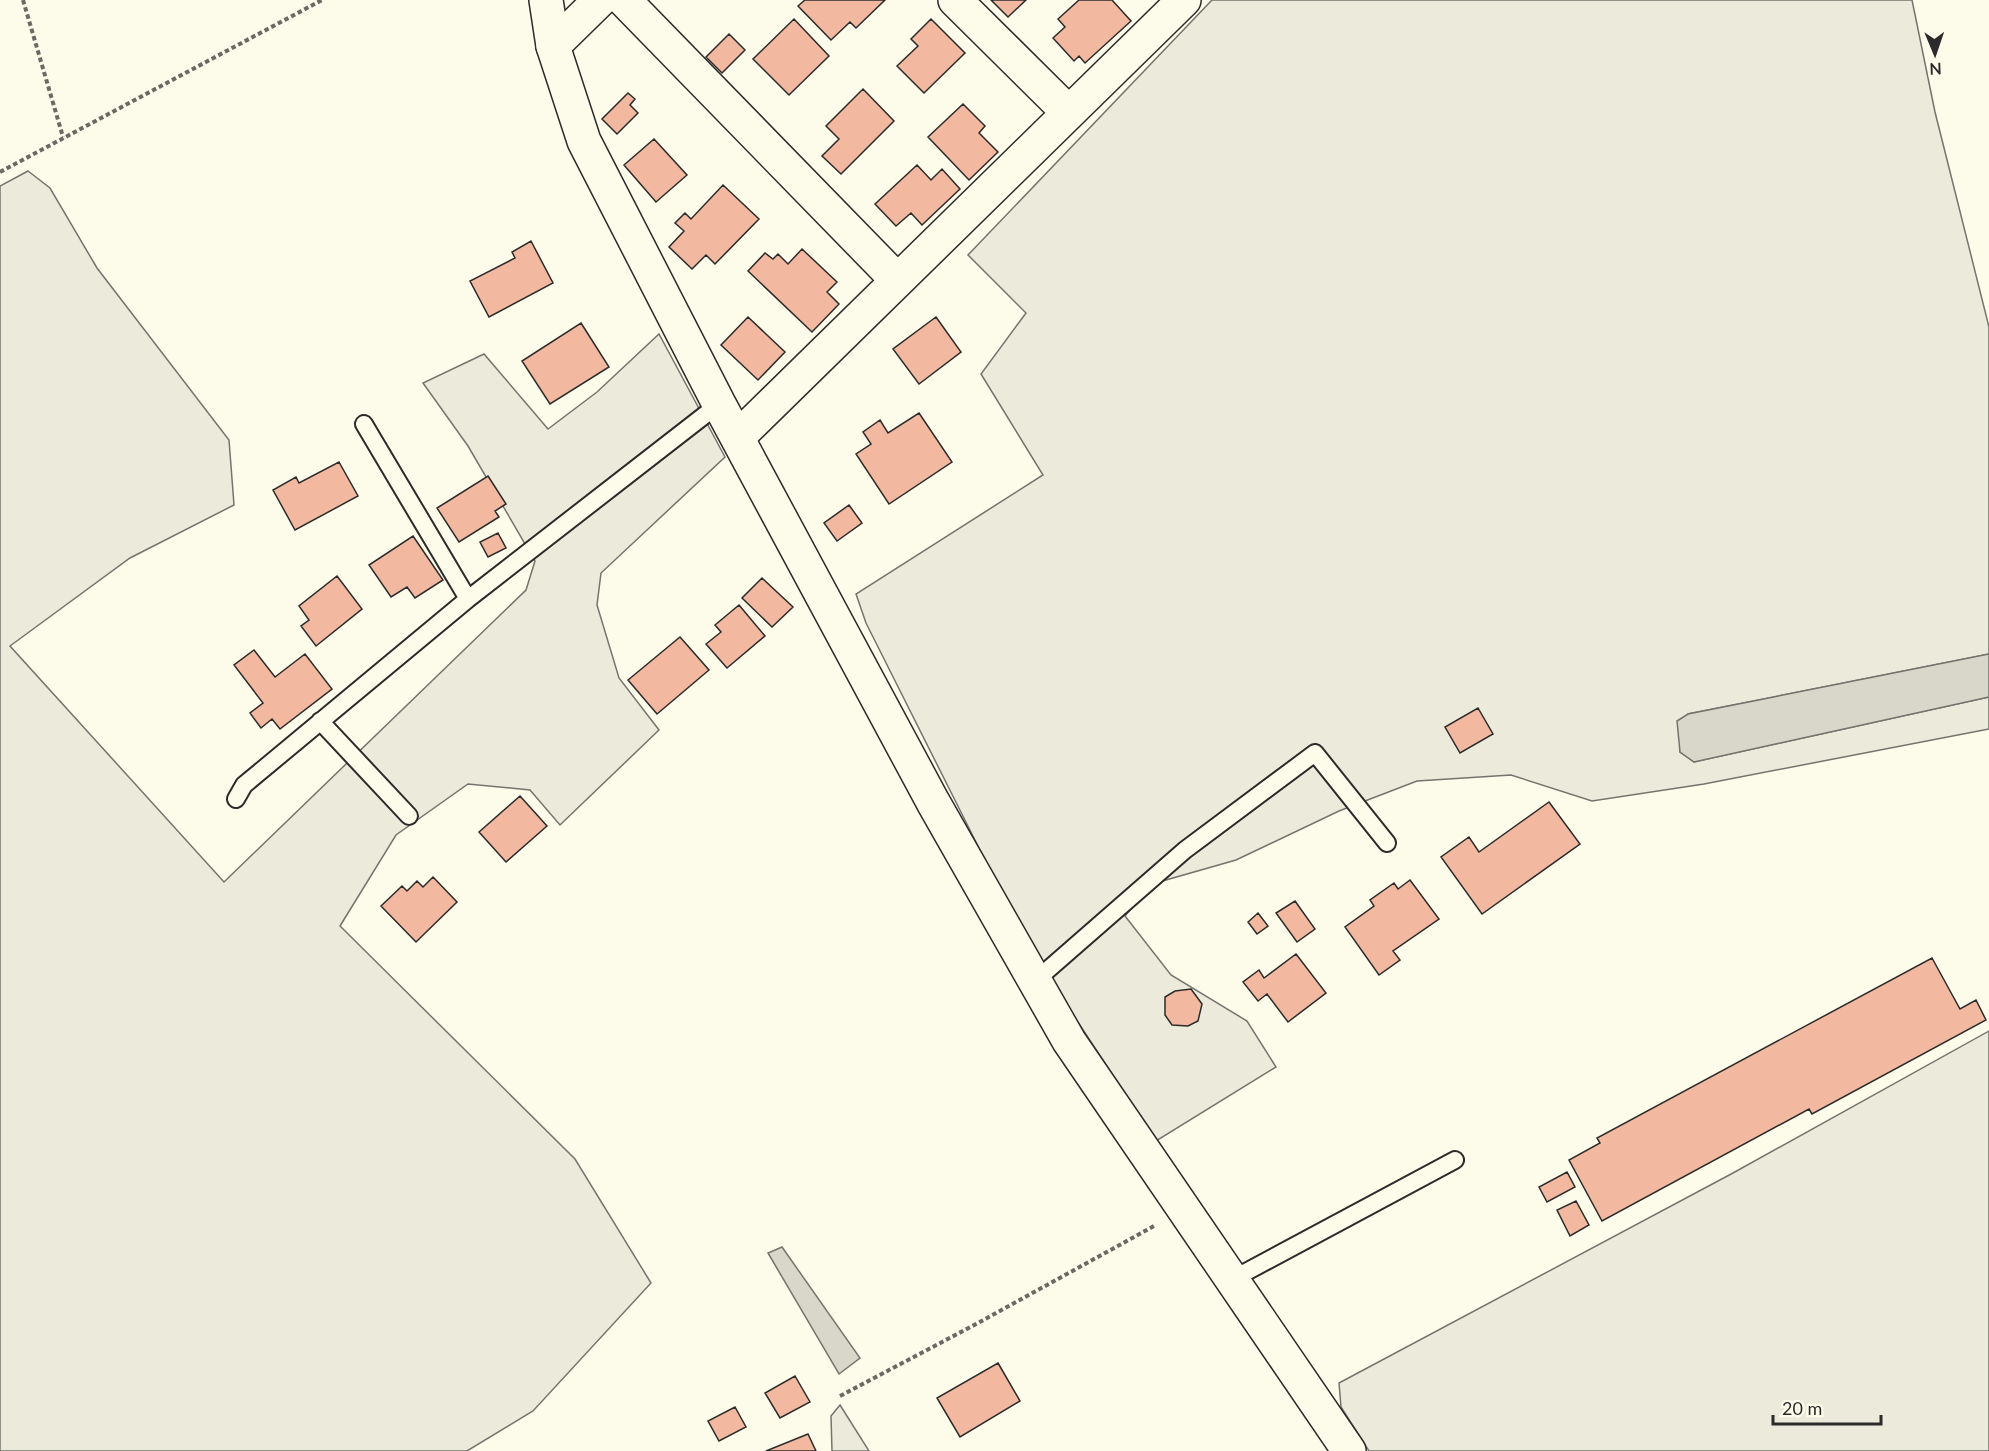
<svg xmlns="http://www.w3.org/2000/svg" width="1989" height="1451" font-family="Lato,sans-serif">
  <rect width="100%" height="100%" fill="#fdfbea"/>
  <path fill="#ecebdb" stroke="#74746e" stroke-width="1.5" d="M1212 0H1912L1935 112 1989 327V654L1688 714 1680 752 1694 762 1989 697V729L1704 784 1592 801 1511 775 1417 781 1339 811 1236 860 1152 884 1125 916 1171 975 1247 1021 1276 1067 1156 1141 1070 1010 989 868 866 623 856 594 1043 475 981 374 1026 313 968 255Z
    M28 171 50 188 97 268 229 440 234 505 130 558 10 646 224 882 526 590 535 561 468 446 423 383 484 354 548 429 597 392 659 334 725 457 601 573 597 605 619 678 659 730 560 825 530 790 468 784 396 835 340 926 575 1159 651 1283 533 1411 467 1451H0V186Z
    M1989 1031V1451H1369L1341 1407 1339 1383 1733 1173Z
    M840 1405 869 1451H832L831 1416Z"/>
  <path fill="#d8d7c9" stroke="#74746e" stroke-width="1.5" d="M1989 654V697L1694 762 1680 752 1677 721 1688 714Z
    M782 1247 860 1358 839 1374 768 1253Z"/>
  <path fill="#f2b8a0" stroke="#2b2b2b" stroke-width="1.5" d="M805 0H885L856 28 850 22 831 40 798 6Z
    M991 0H1026L1008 17Z
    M1079 0H1112L1131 21 1085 63 1079 56 1074 61 1053 38 1065 27 1058 19Z
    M794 19 829 56 789 95 753 59Z
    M931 19 965 53 924 93 897 66 918 46 911 39Z
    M729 34 745 50 722 73 706 57Z
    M863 89 894 121 841 174 822 156 839 139 826 126Z
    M628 93 635 99 630 105 638 113 617 134 602 119Z
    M963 104 985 126 979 133 998 152 969 180 928 137Z
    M654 139 687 175 656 202 624 165Z
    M917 165 931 180 942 169 960 189 922 225 911 213 896 226 875 204Z
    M723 185 759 219 715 264 706 255 692 269 669 247 684 231 675 223 685 213 691 219Z
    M531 241 553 283 489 317 470 281 515 258 512 252Z
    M802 249 837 282 827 292 839 304 812 332 748 271 765 253 773 259 778 254 788 264Z
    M748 317 785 352 758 380 721 345Z
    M936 317 961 352 919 384 893 349Z
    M581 323 609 367 550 404 522 361Z
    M919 413 952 462 889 504 856 454 871 444 863 432 880 420 888 433Z
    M339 462 358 496 295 530 273 490 296 477 299 483Z
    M488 476 506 504 495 511 499 517 459 542 437 508Z
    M849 505 862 523 837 541 824 523Z
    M498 533 506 548 488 557 480 542Z
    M413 536 443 580 415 598 407 587 391 597 369 565Z
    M337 576 362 609 316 646 301 626 309 620 299 606Z
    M762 578 793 607 772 627 742 598Z
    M739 605 765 636 727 668 706 644 721 632 715 625Z
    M680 637 709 670 657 714 628 680Z
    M254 650 275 677 305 654 332 689 280 729 272 719 261 728 250 713 263 703 234 665Z
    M1478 708 1493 734 1460 753 1445 727Z
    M520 796 547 826 506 862 479 832Z
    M1549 802 1580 844 1482 914 1441 857 1469 837 1479 852Z
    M433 877 457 902 416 942 381 906 402 886 407 891 417 881 423 887Z
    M1410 880 1439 919 1393 951 1400 960 1379 975 1345 927 1374 906 1370 900 1394 883 1398 889Z
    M1295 901 1315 929 1297 942 1276 913Z
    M1258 913 1268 926 1257 934 1248 922Z
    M1296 954 1326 993 1288 1022 1267 994 1258 1001 1243 982 1259 970 1264 978Z
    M1932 958 1960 1009 1976 1000 1986 1020 1812 1114 1809 1109 1602 1221 1569 1160 1600 1143 1597 1138Z
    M1191 989 1202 1004 1198 1021 1188 1026 1172 1025 1165 1015V997L1175 991Z
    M1567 1172 1575 1187 1547 1202 1539 1187Z
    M1576 1201 1589 1225 1570 1236 1557 1210Z
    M998 1363 1020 1401 960 1437 937 1398Z
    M795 1376 810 1402 780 1418 765 1393Z
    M735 1407 746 1427 719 1441 708 1421Z
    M808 1434 816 1451H766Z"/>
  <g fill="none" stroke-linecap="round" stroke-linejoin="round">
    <g stroke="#2b2b2b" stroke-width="20">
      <path id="service" d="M364 424 468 599
        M320 721 409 816
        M236 799 244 785 468 599 719 404
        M1035 981 1185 850 1315 753 1387 843
        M1231 1280 1455 1160"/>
    </g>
    <g stroke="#2b2b2b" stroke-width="36">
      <path id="minor" d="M624 0 897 280
        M955 0 1068 112
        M553 46 600 0
        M738 437 1184 0"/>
    </g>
    <g stroke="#2b2b2b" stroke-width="36">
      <path id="tertiary" d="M546 0 553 46 584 141 719 404 933 802 1069 1041 1349 1451"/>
    </g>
    <path stroke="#6a6964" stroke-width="4" stroke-dasharray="4.5 3" stroke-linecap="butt" d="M23 0 63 137
      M0 172 322 0
      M840 1396 978 1323 1154 1226"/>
    <use href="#service" stroke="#fdfbea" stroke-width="16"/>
    <use href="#minor" stroke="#fdfbea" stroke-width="33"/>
    <use href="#tertiary" stroke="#fdfbea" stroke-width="33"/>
  </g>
  <g transform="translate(1935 54) rotate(178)" stroke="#fdfbea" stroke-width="4.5" paint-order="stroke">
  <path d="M0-4.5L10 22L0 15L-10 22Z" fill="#2b2b2b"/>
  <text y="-9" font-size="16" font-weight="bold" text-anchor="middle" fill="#2b2b2b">N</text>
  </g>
  <path d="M1773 1415v9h108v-9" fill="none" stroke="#2b2b2b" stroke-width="3"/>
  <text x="1782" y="1415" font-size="18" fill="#2b2b2b" stroke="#fdfbea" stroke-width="4.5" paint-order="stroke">20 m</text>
</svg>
